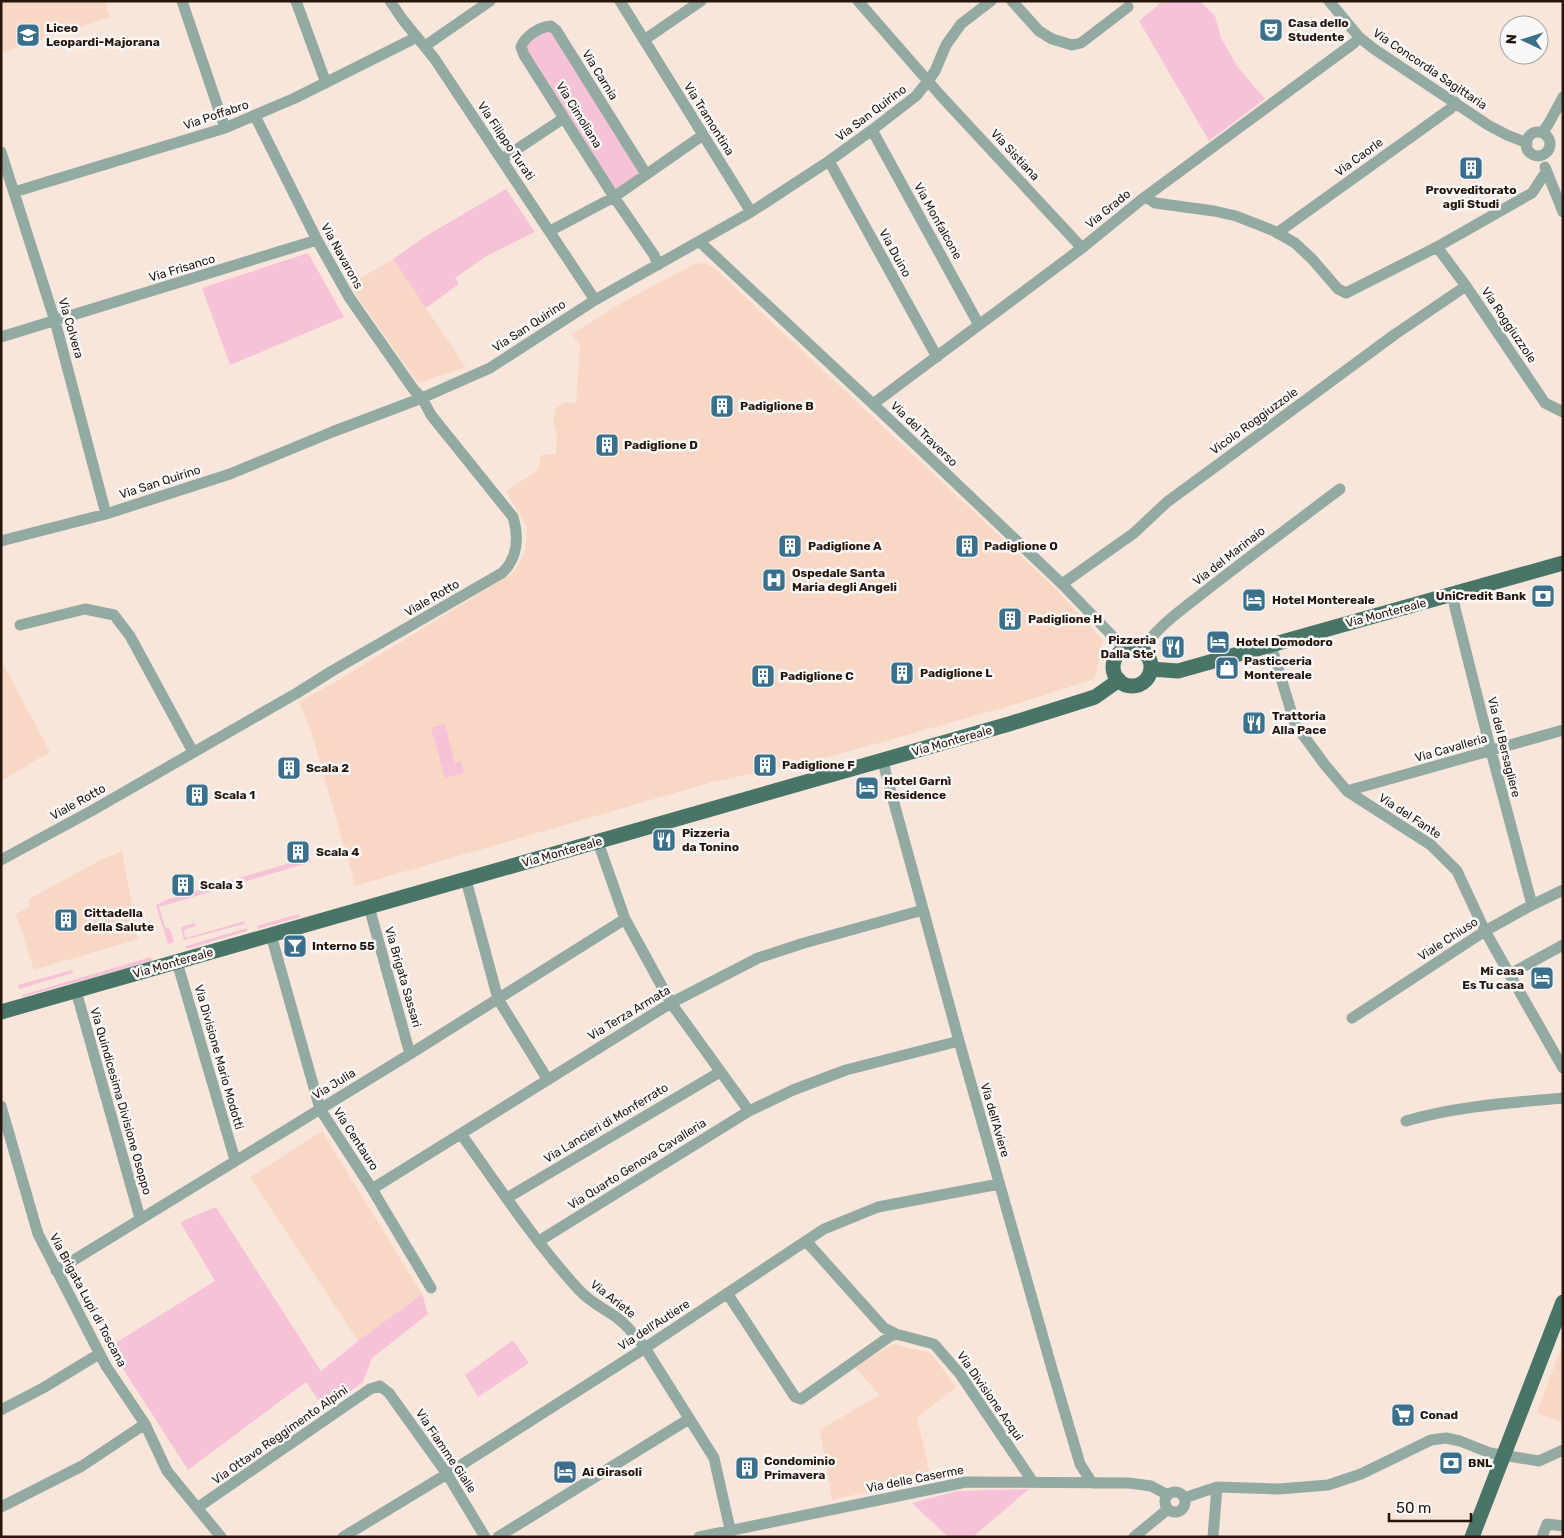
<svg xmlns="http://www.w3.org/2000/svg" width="1564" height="1538" font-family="Rubik,sans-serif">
  <rect width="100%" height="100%" fill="#f9e6db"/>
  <path fill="#f8d8c5" d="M1 1H105L110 17 1 53Z
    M393 259 426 308 466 367 418 383 349 285Z
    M704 263 712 266 1055 588 1103 640 1095 679 1016 704 865 747 813 761 713 782 355 886 311 731 299 702 342 678 513 573 525 552 527 527 506 491 538 470 541 455 556 454 557 435 553 422 556 408 565 402 576 403 580 345 571 335 621 303 694 264Z
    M1 660 50 752 1 781Z
    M122 851 138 939 34 970 16 914 30 906 29 899 104 858Z
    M322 1131 422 1294 358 1341 250 1177Z
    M1563 1342V1423L1537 1413Z
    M893 1344 931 1353 956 1387 917 1418 931 1478 832 1500 820 1430 879 1395 855 1367Z"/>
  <path fill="#f6c2d7" d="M1163 1H1200L1215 16 1221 38 1237 66 1265 99 1209 141 1139 21Z
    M551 26 646 174 614 197 524 55 523 40Z
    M506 189 535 232 485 257 455 278 459 284 426 308 393 259 426 236Z
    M308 253 344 317 230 365 202 288Z
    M445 724 455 763 461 761 464 773 445 778 431 728Z
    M74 799 76 805 54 818 49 813Z
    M310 857 311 862 159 907 165 927 170 929 174 942 168 944 156 905 169 899Z
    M299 914 300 917 258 929 257 926Z
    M245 921 244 924 184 940 181 927 195 923 196 926 183 930 186 938Z
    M247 928V931L187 949 186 946Z
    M151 957 152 961 22 997V995Z
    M72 970 73 973 19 989 18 985Z
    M216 1207 321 1371 358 1341 422 1294 428 1314 372 1358 363 1382 325 1410 306 1382 188 1470 109 1347 215 1281 180 1222Z
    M513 1340 529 1363 478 1397 465 1375Z
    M1029 1489 973 1537H948L912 1503 957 1491Z"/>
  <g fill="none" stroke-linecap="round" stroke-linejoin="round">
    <path stroke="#93aaa2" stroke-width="11" d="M182 1 225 128
      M296 1 326 83
      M390 1 403 20 434 58 595 300
      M620 1 751 212
      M858 1 941 96 1082 248
      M1012 1 1039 31 1052 39 1072 45 1081 43 1128 7
      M1329 1 1359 37 1374 49 1488 125 1507 135 1527 143
      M644 40 701 1
      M425 46 490 1
      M872 130 979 325
      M1526 144a12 12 0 1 1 24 0a12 12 0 1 1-24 0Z
      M1542 133 1549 123 1563 97
      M1 152 55 321 106 514
      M502 159 564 118
      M829 161 937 357
      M1545 167 1563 212
      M646 174 556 30 551 26C539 27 525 36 521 47L524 55 614 197 654 255 658 265
      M14 192 225 128 295 98 417 37
      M1146 197 1155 203 1214 211 1236 216 1274 231 1295 243 1312 259 1338 289 1346 293 1437 247 1532 193 1546 172
      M550 231 614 197 703 135
      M1277 233 1450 109 1455 102
      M700 242 873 404 1062 584 1126 650
      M1437 247 1466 286 1545 403 1563 412
      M1 337 317 240
      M873 404 1082 248 1141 200 1354 43 1359 37
      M1 541 106 514 230 474 332 432 422 398 490 368 595 300 751 212 829 161 872 130 916 96 928 81 935 71 946 45 961 24 991 1
      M1062 584 1134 533 1167 502 1223 461 1394 335 1466 286
      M1453 595 1455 608 1491 751 1532 905
      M20 625 85 609 114 615 130 636 193 752
      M1271 645 1295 724 1325 765 1347 791 1431 845 1457 871 1485 931 1563 1068
      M1142 651C1154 628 1188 605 1208 589 1252 555 1296 522 1340 489
      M884 760 885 770 959 1041 1052 1369 1080 1464 1092 1483
      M1347 791 1563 730
      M598 842 625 919 671 1003 749 1111
      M1 860 93 810 297 693 332 671 502 573C518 558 519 537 513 517L431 415 422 398 414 390 349 297 317 240 255 116
      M466 880 498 999 548 1080
      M369 907 410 1054
      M271 935 320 1109 372 1189 431 1288
      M177 962 235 1160
      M1510 974 1563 945
      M76 991 140 1218
      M1352 1018 1485 931 1532 905 1563 890
      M1 1106 38 1234 106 1366 145 1424 167 1471 221 1537
      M1406 1121C1457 1106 1510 1103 1563 1098
      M461 1134C499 1187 535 1242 579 1290 590 1302 603 1308 616 1317 627 1325 636 1336 645 1348L714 1458 730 1529V1537
      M372 1189 671 1003 758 958 804 943 923 910
      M507 1198 720 1072
      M539 1241 749 1111 793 1090 846 1070 959 1041
      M806 1241 884 1328 896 1334 934 1344 960 1374 1033 1482
      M56 1271 410 1054 625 919
      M727 1293 795 1397 801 1399 889 1337 896 1334
      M1 1410 43 1388 99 1354
      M1165 1502a10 10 0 1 1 20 0a10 10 0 1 1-20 0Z
      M1184 1498 1217 1487 1279 1489 1328 1485 1361 1474 1431 1440 1446 1438 1460 1441 1490 1453 1539 1461 1563 1450
      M1 1507 82 1466 145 1424
      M197 1508 370 1389 380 1386 389 1393 447 1474 485 1537
      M343 1537 447 1474 645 1348 824 1229 878 1207 999 1184
      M498 1537 689 1419
      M699 1537 966 1482 1129 1483 1151 1486 1168 1495
      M1134 1537 1168 1509
      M1213 1537 1217 1487
      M1542 1537 1547 1524 1563 1526"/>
    <path stroke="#487567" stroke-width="15" d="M1113 667a19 19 0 1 1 38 0a19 19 0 1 1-38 0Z
      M1151 669 1178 671 1563 563
      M1 1012 1009 724 1095 697 1119 680
      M1472 1537 1563 1302"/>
  </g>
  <defs>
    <g id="theatre-square" transform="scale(1.25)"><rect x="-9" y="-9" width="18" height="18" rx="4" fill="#3a708b" stroke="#f8f8f8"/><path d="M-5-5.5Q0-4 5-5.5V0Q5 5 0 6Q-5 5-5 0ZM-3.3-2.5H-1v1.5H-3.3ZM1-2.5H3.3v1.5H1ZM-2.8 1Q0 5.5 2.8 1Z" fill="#fff"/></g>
    <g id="school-square" transform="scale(1.25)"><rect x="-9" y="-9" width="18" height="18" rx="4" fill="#3a708b" stroke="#f8f8f8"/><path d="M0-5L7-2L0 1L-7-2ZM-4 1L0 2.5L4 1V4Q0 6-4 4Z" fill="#fff"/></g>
    <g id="building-square" transform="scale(1.25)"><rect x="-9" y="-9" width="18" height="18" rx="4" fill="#3a708b" stroke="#f8f8f8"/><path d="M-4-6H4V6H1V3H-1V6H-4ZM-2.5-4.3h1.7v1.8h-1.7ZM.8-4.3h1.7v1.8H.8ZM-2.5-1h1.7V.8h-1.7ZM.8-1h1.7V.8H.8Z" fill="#fff"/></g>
    <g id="hospital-square" transform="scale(1.25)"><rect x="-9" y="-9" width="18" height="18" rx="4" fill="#3a708b" stroke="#f8f8f8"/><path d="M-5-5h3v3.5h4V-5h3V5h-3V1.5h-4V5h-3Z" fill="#fff"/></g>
    <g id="bank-square" transform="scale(1.25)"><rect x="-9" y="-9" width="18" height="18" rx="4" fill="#3a708b" stroke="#f8f8f8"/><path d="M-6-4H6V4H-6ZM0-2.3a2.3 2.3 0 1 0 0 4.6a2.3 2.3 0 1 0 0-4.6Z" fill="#fff"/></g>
    <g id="hotel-square" transform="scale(1.25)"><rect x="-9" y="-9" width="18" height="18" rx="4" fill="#3a708b" stroke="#f8f8f8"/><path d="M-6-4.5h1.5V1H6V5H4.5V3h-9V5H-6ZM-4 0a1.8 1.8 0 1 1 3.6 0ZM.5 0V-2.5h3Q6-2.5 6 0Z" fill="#fff"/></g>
    <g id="restaurant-square" transform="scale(1.25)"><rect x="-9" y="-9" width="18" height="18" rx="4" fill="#3a708b" stroke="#f8f8f8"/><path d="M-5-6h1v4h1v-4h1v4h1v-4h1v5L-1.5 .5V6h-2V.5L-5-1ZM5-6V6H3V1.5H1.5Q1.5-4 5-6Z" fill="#fff"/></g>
    <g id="shop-square" transform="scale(1.25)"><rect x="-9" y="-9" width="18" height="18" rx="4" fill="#3a708b" stroke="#f8f8f8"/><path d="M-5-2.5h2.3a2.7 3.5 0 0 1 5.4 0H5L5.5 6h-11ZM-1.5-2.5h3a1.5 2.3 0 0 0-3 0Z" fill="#fff"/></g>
    <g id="bar-square" transform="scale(1.25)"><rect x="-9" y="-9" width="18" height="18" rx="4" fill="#3a708b" stroke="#f8f8f8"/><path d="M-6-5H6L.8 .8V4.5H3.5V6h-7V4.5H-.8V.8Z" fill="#fff"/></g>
    <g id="supermarket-square" transform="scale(1.25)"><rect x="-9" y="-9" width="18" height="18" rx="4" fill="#3a708b" stroke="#f8f8f8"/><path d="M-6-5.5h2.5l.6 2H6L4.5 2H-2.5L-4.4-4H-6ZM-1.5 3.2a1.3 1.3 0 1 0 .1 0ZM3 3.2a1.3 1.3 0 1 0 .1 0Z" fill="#fff"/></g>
  </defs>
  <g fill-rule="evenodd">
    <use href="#theatre-square" x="1271" y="30"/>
    <use href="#school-square" x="28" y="35"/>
    <use href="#building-square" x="1471" y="168"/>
    <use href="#building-square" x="722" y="406"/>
    <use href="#building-square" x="607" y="445"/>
    <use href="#building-square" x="790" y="546"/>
    <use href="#building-square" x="967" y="546"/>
    <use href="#hospital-square" x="774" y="580"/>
    <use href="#bank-square" x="1543" y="596"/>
    <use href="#hotel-square" x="1254" y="600"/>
    <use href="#building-square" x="1010" y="619"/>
    <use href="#hotel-square" x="1218" y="642"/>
    <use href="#restaurant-square" x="1173" y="647"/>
    <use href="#shop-square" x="1227" y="668"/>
    <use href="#building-square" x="902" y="673"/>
    <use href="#building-square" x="763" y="676"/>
    <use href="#restaurant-square" x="1254" y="723"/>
    <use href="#building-square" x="765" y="765"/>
    <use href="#building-square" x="289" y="768"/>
    <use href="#hotel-square" x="867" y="788"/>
    <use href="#building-square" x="197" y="795"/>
    <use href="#restaurant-square" x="664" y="840"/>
    <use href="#building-square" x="298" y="852"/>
    <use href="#building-square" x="183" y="885"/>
    <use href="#building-square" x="66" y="920"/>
    <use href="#bar-square" x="295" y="946"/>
    <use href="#hotel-square" x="1542" y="978"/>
    <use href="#supermarket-square" x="1403" y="1415"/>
    <use href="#bank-square" x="1451" y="1463"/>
    <use href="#building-square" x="747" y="1468"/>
    <use href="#hotel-square" x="565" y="1472"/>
  </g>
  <g text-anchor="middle" stroke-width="5" stroke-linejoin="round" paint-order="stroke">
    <g font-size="12" font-weight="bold" fill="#26160c" stroke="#f8f8f8" text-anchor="start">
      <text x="1288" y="27">Casa dello<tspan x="1288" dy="14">Studente</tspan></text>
      <text x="46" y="32">Liceo<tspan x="46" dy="14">Leopardi-Majorana</tspan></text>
      <text x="1471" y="194" text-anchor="middle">Provveditorato<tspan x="1471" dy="14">agli Studi</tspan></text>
      <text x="740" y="410">Padiglione B</text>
      <text x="624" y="449">Padiglione D</text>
      <text x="808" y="550">Padiglione A</text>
      <text x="984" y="550">Padiglione O</text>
      <text x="792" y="577">Ospedale Santa<tspan x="792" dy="14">Maria degli Angeli</tspan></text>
      <text x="1526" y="600" text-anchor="end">UniCredit Bank</text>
      <text x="1272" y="604">Hotel Montereale</text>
      <text x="1028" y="623">Padiglione H</text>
      <text x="1156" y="644" text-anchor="end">Pizzeria<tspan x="1156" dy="14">Dalla Ste'</tspan></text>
      <text x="1236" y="646">Hotel Domodoro</text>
      <text x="1244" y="665">Pasticceria<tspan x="1244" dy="14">Montereale</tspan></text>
      <text x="920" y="677">Padiglione L</text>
      <text x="780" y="680">Padiglione C</text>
      <text x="1272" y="720">Trattoria<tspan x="1272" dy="14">Alla Pace</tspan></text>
      <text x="782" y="769">Padiglione F</text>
      <text x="306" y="772">Scala 2</text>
      <text x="884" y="785">Hotel Garnì<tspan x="884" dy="14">Residence</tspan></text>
      <text x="214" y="799">Scala 1</text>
      <text x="682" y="837">Pizzeria<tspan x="682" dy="14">da Tonino</tspan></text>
      <text x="316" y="856">Scala 4</text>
      <text x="200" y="889">Scala 3</text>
      <text x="84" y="917">Cittadella<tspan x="84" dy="14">della Salute</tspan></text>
      <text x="312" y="950">Interno 55</text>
      <text x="1524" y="975" text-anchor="end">Mi casa<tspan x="1524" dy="14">Es Tu casa</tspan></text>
      <text x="1420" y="1419">Conad</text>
      <text x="764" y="1465">Condominio<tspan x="764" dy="14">Primavera</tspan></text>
      <text x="1468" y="1467">BNL</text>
      <text x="582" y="1476">Ai Girasoli</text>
    </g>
    <g font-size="12" fill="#26160c" stroke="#f8f8f8">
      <text transform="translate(1430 69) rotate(34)" y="4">Via Concordia Sagittaria</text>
      <text transform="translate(600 75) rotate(58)" y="4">Via Carnia</text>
      <text transform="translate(871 113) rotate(-37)" y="4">Via San Quirino</text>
      <text transform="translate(216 115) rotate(-19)" y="4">Via Poffabro</text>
      <text transform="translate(579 115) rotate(58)" y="4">Via Cimoliana</text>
      <text transform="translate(709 119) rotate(58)" y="4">Via Tramontina</text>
      <text transform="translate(506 141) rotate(56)" y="4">Via Filippo Turati</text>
      <text transform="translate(1015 155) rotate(47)" y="4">Via Sistiana</text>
      <text transform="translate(1359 157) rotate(-36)" y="4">Via Caorle</text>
      <text transform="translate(1108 209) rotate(-39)" y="4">Via Grado</text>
      <text transform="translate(938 221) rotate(61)" y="4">Via Monfalcone</text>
      <text transform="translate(895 253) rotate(61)" y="4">Via Duino</text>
      <text transform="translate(342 256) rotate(61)" y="4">Via Navarons</text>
      <text transform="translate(182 268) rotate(-17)" y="4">Via Frisanco</text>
      <text transform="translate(1509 325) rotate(56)" y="4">Via Roggiuzzole</text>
      <text transform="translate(529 326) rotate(-33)" y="4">Via San Quirino</text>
      <text transform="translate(71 328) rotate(74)" y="4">Via Colvera</text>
      <text transform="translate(1254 421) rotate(-36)" y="4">Vicolo Roggiuzzole</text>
      <text transform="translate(924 434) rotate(44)" y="4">Via del Traverso</text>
      <text transform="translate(160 482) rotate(-18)" y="4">Via San Quirino</text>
      <text transform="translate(1229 556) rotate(-38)" y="4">Via del Marinaio</text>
      <text transform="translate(432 598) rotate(-30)" y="4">Viale Rotto</text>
      <text transform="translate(1386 613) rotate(-15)" y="4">Via Montereale</text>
      <text transform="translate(952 741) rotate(-16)" y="4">Via Montereale</text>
      <text transform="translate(1504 747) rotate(76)" y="4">Via del Bersagliere</text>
      <text transform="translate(1451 748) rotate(-16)" y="4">Via Cavalleria</text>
      <text transform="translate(78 802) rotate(-29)" y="4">Viale Rotto</text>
      <text transform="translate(1410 816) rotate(33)" y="4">Via del Fante</text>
      <text transform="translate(562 852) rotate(-16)" y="4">Via Montereale</text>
      <text transform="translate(1448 939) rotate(-33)" y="4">Viale Chiuso</text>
      <text transform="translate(173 963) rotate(-16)" y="4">Via Montereale</text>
      <text transform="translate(403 977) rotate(74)" y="4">Via Brigata Sassari</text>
      <text transform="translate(629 1013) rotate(-31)" y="4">Via Terza Armata</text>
      <text transform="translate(219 1057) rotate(74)" y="4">Via Divisione Mario Modotti</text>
      <text transform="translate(334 1084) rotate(-31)" y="4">Via Julia</text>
      <text transform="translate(121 1101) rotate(74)" y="4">Via Quindicesima Divisione Osoppo</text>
      <text transform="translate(995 1120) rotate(74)" y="4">Via dell'Aviere</text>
      <text transform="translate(606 1123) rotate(-31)" y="4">Via Lancieri di Monferrato</text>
      <text transform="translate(356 1139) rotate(57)" y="4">Via Centauro</text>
      <text transform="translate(637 1164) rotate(-32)" y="4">Via Quarto Genova Cavalleria</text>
      <text transform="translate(613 1299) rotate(38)" y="4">Via Ariete</text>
      <text transform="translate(88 1300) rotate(62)" y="4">Via Brigata Lupi di Toscana</text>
      <text transform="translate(654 1325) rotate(-33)" y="4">Via dell'Autiere</text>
      <text transform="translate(990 1396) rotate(55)" y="4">Via Divisione Acqui</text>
      <text transform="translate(280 1435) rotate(-35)" y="4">Via Ottavo Reggimento Alpini</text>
      <text transform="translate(446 1451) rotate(56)" y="4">Via Fiamme Gialle</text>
      <text transform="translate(915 1479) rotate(-11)" y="4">Via delle Caserme</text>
    </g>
  </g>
  <rect width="1564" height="1538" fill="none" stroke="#26160c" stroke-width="5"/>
  <g transform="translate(1524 40) rotate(274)"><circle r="24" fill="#f8f8f8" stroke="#a49e9a"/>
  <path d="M0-4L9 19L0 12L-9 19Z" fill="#3a708b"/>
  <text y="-8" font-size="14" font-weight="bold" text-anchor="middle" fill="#26160c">N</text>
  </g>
  <path d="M1389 1513v8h82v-8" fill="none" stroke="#26160c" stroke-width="2.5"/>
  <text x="1396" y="1513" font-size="15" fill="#26160c" stroke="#f8f8f8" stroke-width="4" paint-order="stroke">50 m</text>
</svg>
